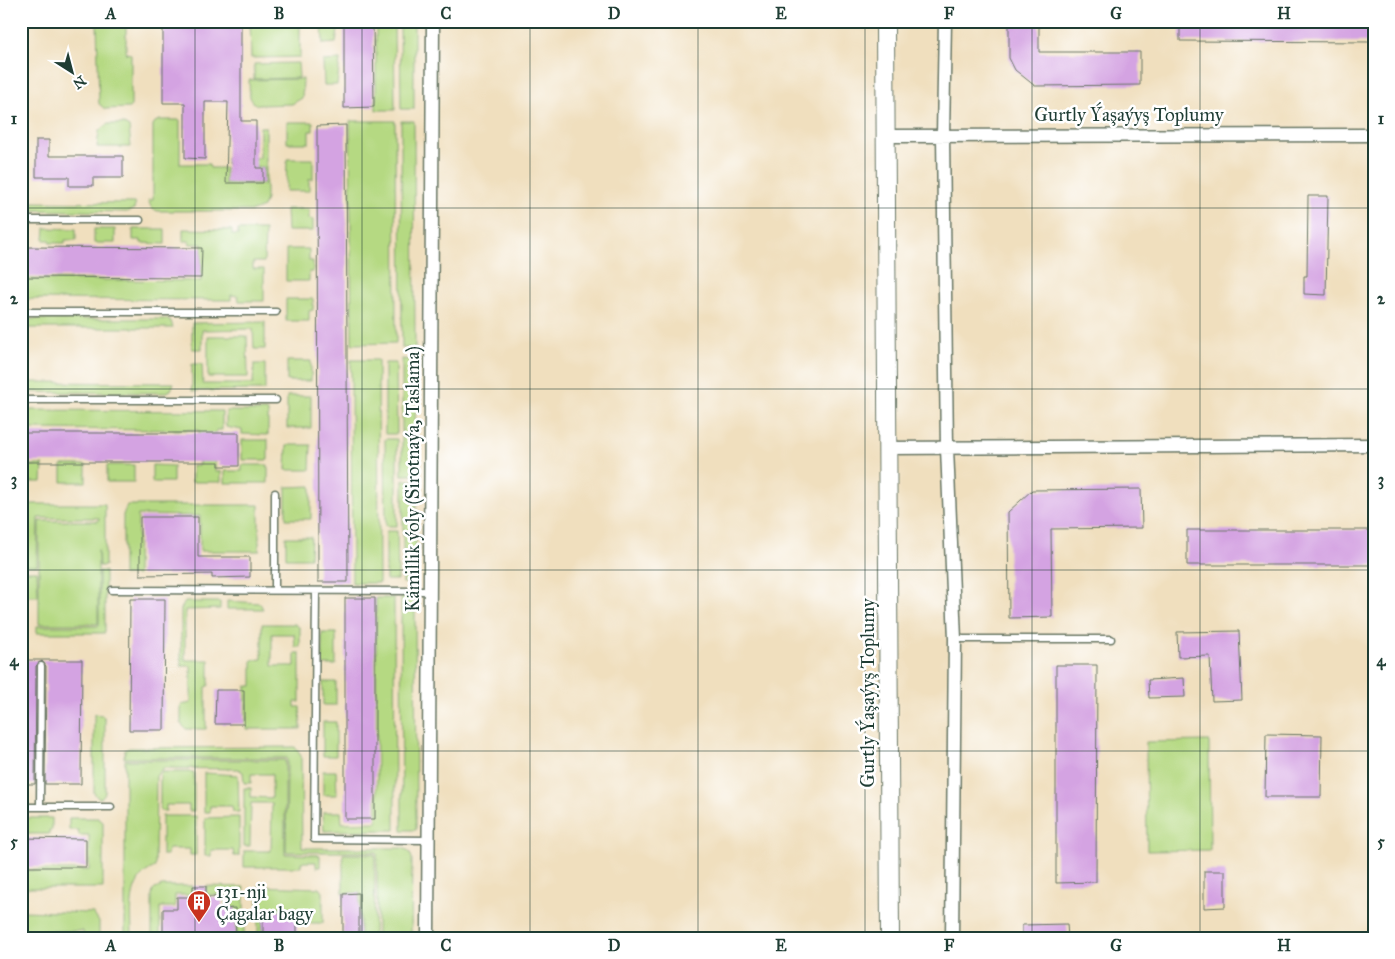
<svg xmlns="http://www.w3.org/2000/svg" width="1395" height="959" font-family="'IM FELL Great Primer',serif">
  <rect width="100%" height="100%" fill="#fff"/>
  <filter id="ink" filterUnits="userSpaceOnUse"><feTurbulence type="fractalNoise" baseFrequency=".02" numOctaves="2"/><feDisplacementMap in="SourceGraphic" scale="10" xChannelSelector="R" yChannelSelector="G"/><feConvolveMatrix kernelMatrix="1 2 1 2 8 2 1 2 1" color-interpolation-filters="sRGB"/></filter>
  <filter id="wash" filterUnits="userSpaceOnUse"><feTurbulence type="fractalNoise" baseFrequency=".0096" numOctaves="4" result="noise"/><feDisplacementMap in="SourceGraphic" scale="20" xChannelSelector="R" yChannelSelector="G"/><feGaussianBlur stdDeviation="1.12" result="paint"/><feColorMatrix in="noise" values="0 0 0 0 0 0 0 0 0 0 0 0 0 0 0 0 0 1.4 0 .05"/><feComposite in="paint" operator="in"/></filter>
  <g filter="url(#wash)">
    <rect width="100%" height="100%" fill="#f0dfbe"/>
    <path fill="#b5d982" stroke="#6a8b5b" d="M97 21H126V53L131 54V106L129 108 105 109 99 104Z
      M250 21H300V57L251 58Z
      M322 21H336V24H339L336 43 323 44Z
      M376 21H394L395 110H376Z
      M400 21H414V109H401Z
      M340 60 337 85H324L323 61Z
      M298 63 299 78 254 79V64Z
      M303 79 302 98 292 104 258 105C247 102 250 90 249 80Z
      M160 120H180V164H209L210 168H225V184H264V167H252L251 164H226V158H260V127H266V199L263 207 253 211H158L152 209 148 200H153V125L155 122Z
      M350 121H395L396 343 352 344Z
      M401 121H414L415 348H402Z
      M287 122H313V131H309V143H287Z
      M108 124H124L129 127 131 147H97L99 131Z
      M287 159H313V179H309V191H286Z
      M21 202 136 203 134 209 127 212 21 210Z
      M286 209H309V219L313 220V231H287Z
      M45 228 76 229V240H65V243H50V240H44Z
      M94 229H115V243H94Z
      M133 229H165V244L141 243V240H133Z
      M183 229 232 230V235H238V230H265L264 262H253V269H264V301H239L238 296 231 295V300L21 299V279L201 281 202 244H190L189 241H183Z
      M286 249H309V261H313V272H309V281H286Z
      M286 299H313V310L309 311V321H286Z
      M21 319H165L171 321 173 328H21Z
      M265 322V349H254L253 329 202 330V349H192V323Z
      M208 336H247L248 377H208Z
      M402 359 414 360 415 363 416 475H402Z
      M351 360H378L379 583H352Z
      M287 361H311V381H287Z
      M385 363H396L397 434H385Z
      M192 364H202L203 384H253L254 364H265V390L192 391Z
      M21 382 174 383 171 390 164 393 21 392Z
      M287 396H311V428H287Z
      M21 410 222 411V430H216L215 471H221V482H192V466L199 465V430L21 429Z
      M226 411H268V435L242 434V430L226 427Z
      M385 439H397V526H386Z
      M242 440H268V460H242Z
      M287 445H311L310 470H286Z
      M21 465H43L42 482H21Z
      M62 465H86V482H62Z
      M107 465H134V482H107Z
      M152 465 173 466V482H152Z
      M242 465H268V483H225V471H242Z
      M403 480H416V575L412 582 403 583Z
      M311 486V519H286V487Z
      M21 504H105V566H99L98 550V624H39V521H98L99 518H38L37 566H21Z
      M127 505H259V551H200V516L138 515 137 575H123V515Z
      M386 531H397L398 580H386Z
      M286 537H311L310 558H286Z
      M21 571H37L38 596H21Z
      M99 571H105V633H37V626H99Z
      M401 595H415L416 830H402Z
      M376 598H394L395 830 324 831 323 812H341L342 823 377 822Z
      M227 601 260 603 263 609H227Z
      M185 602H220V609L185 610V660H209V686L206 687V729H186L181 724V705L191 703V666H181V609Z
      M262 624H295L300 628V647H295L294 634H272V666H295V653H300V702H295V707H300L301 729H246V686H252V660L262 659Z
      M322 633H336V665H322Z
      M323 682H336V705H323Z
      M94 714 102 715 105 719V793L101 798H98L94 793Z
      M323 722H336V756H323Z
      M1209 741 1210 850 1147 851 1146 742Z
      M295 747 301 756 302 848H403L409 851 412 858 411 938H377V852H286L287 758H124L125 750 129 748Z
      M125 760H285V854L320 855V867H316V862H301V867H244V851H271L272 803H251L250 846H244V788H251V797L272 798V774H251V783H244L243 772 238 769 163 768 156 776 155 867C126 879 132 912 132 938H125Z
      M323 771H336L337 795H323Z
      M162 772H194V811H189V805H166V811H160V775Z
      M204 773 238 775 239 812H233L232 806H210V812H204Z
      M162 816H196V855H190V849H168L167 855H162Z
      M239 817V856H234L233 850H211V856H205V818Z
      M21 818H52V830H49V834H27V830H21Z
      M69 818H98L103 822V888H21V870H89V835H79L78 830H69Z
      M343 854H375L374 938H360V893H343Z
      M162 886H193V895H175V907H160V938H152V896L153 890Z
      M206 886 244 887V938H237L236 907H226V895H206Z
      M258 886 320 888 323 892V923H297V911H263L262 938H258Z
      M21 911 93 913 99 922V938H84L83 931H21Z"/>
    <g id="blocks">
      <path fill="#d4a3e2" d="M163 21H241V121H256V168H263V183H226L228 102H205V159L185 158V103H163Z
        M344 21H373L374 107 344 108Z
        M1009 21H1039V52H1140V85L1035 86 1015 70 1009 58Z
        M1180 21H1374V42L1180 41Z
        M346 125 348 582H318L317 126Z
        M36 140H49V156H123V178H93V186H69V177H36Z
        M1308 196H1328L1326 295 1304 294V276H1307Z
        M21 247 202 248 201 278 21 277Z
        M21 433H239V466H219V462H21Z
        M1141 489 1142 528 1051 529 1052 617 1009 618 1008 512 1032 490Z
        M140 517H198V557H250V577L212 578V574L140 575Z
        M1187 530H1374V565H1187Z
        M345 598H375V819H345Z
        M130 599H165L164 730H129Z
        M1239 631 1242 700 1212 701 1210 656 1178 657 1177 632Z
        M21 660H82L81 784H45L46 666 42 661 36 666 35 784H21Z
        M1056 665H1097L1096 882 1056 883Z
        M1184 678 1185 697 1149 698 1148 680Z
        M216 690H244V724H215Z
        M1266 734 1322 735 1321 797H1265Z
        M21 838 86 839V867H21Z
        M1204 871H1225V907L1204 908Z
        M193 886H206V897H222V909L235 908 236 938H163V909H177V897H193Z
        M359 893V938H343V894Z
        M263 911H297V938H263Z
        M1067 924 1068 938H1022V925Z"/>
    </g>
  </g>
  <g filter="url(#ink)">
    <use href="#blocks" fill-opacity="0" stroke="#687664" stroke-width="1"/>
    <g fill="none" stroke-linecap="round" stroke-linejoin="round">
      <g stroke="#687664" stroke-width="9">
        <path id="lane" d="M21 220H140
          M21 312H276
          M21 400H276
          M112 590 430 591
          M275 590V493
          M316 591 314 839 429 840
          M955 639H1111
          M21 807H111
          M40 807 41 666"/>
      </g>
      <g stroke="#687664" stroke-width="15">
        <path id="street" d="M945 21 943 136 947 448 955 639 952 938
          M885 136 1374 135
          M887 448 1374 445
          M428 938 433 21"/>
      </g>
      <g stroke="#687664" stroke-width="20">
        <path id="secondary" d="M885 21 890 938"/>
      </g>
      <use href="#lane" stroke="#fff" stroke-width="6"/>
      <use href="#street" stroke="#fff" stroke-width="12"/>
      <use href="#secondary" stroke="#fff" stroke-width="18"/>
    </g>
  </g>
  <path fill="none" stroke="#1f3d34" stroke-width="1" stroke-opacity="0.55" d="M195 21V938M362 21V938M530 21V938M698 21V938M865 21V938M1032 21V938M1200 21V938M21 208H1374M21 389H1374M21 570H1374M21 751H1374"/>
  <defs>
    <g id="building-pin" transform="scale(1.25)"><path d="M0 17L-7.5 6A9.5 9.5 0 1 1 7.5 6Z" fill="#c8321e" stroke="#fff"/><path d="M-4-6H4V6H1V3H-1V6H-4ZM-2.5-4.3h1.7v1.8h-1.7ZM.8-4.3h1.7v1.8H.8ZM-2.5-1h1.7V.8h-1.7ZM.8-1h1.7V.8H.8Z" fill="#fff"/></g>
  </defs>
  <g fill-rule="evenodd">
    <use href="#building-pin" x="199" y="902"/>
  </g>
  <g text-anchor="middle" stroke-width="5" stroke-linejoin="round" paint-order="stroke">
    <g font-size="19" fill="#1f3d34" stroke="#fff">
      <text x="1129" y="121">Gurtly Ýaşaýyş Toplumy</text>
      <text transform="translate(412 479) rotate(-90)" y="7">Kämillik ýoly (Sirotnaýa, Taslama)</text>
      <text transform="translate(867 693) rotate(-90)" y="7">Gurtly Ýaşaýyş Toplumy</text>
    </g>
    <g font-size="19" fill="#1f3d34" stroke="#fff" text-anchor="start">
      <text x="216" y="898">131-nji<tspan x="216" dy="22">Çagalar bagy</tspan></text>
    </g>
  </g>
  <rect width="1395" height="959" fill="none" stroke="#fff" stroke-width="55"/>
  <g transform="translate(72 72) rotate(144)" stroke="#ffffff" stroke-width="4" paint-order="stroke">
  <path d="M0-4L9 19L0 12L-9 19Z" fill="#1f3d34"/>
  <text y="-8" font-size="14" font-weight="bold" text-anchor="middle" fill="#1f3d34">N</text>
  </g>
  <rect x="28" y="28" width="1340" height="904" fill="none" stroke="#1f3d34" stroke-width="2"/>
  <g font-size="16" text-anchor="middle" font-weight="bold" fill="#1f3d34">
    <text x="111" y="19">A</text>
    <text x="279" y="19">B</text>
    <text x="446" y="19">C</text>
    <text x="614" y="19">D</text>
    <text x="781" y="19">E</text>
    <text x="949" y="19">F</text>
    <text x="1116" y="19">G</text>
    <text x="1284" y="19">H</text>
    <text x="14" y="124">1</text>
    <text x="1381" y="124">1</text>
    <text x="14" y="304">2</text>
    <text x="1381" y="304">2</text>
    <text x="14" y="485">3</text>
    <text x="1381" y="485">3</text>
    <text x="14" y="666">4</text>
    <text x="1381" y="666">4</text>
    <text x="14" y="847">5</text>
    <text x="1381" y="847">5</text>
    <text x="111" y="951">A</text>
    <text x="279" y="951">B</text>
    <text x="446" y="951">C</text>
    <text x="614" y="951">D</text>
    <text x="781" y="951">E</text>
    <text x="949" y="951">F</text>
    <text x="1116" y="951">G</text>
    <text x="1284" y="951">H</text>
  </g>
</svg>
